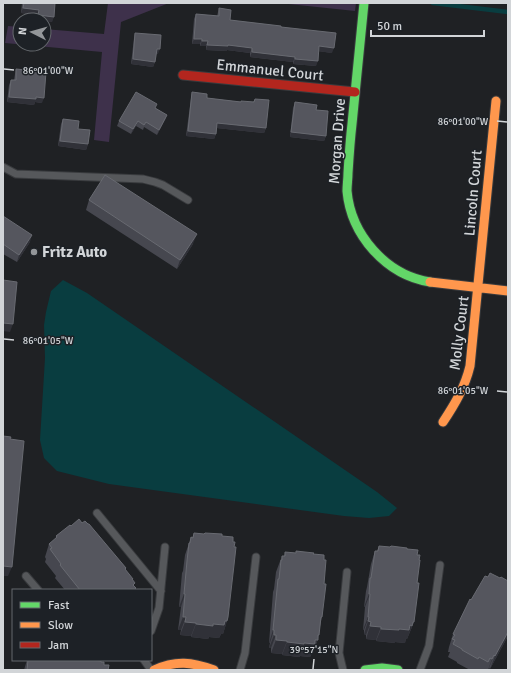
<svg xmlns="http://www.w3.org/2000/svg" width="511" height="673" font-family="Signika,sans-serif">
  <rect width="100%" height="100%" fill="#1f2124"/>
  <path fill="#3e314b" d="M108 3H169L121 22 109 142 94 140 102 52 5 43 8 26 20 27V44H44V29L104 34Z
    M279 3H356L355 11Z"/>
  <path fill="#093d40" d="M63 280 87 293 377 492 397 508 389 516 369 518 344 516 109 484 57 471 44 458 40 440 45 358 44 325 46 312 51 291Z"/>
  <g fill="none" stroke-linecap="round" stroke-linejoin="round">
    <path stroke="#093d40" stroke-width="4.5" d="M433 3 508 12"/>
    <g stroke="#393b3e" stroke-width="9">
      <path id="lane" d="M3 167 16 174 143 179 155 182 163 185 188 200
        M97 513 161 591
        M26 576 38 590
        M151 631 159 608 165 547
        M144 660 151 670
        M240 670 245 653 256 557
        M343 670 339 653 347 572
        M420 670 429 646 440 565"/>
    </g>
    <g stroke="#393b3e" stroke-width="11">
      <path id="fast" d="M364 3C360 43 356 84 352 124 350 141 349 157 348 173 348 179 347 185 347 191 351 235 386 275 430 282
        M365 670 382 668 398 670"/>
    </g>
    <g stroke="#393b3e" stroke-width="11">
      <path id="slow" d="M430 282 508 291
        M443 422C455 404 465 387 470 366L496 101
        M154 670C176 660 192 662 214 670"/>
    </g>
    <g stroke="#393b3e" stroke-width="11">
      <path id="jam" d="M183 75 355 92"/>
    </g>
    <use href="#lane" stroke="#56585b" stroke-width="7"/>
    <use href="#fast" stroke="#63d668" stroke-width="9"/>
    <use href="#slow" stroke="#ff974d" stroke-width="9"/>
    <use href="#jam" stroke="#b3261e" stroke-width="9"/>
  </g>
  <path fill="#46474f" d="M22 3H55L52 22 44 20H36L37 15 21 13Z
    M219 8 230 20 281 27 332 53 318 51 316 66 293 64V62L250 57V53L227 50 226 51 206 50V46H200V44H192L194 19 196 14 217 16Z
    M135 33 158 54H156L155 62 153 67 131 64 134 38Z
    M16 69 42 103 35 102 34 105 7 102 9 85 11 80H14L15 74Z
    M192 92 207 98 241 102H253L255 99 266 128 264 133 217 128 216 134 214 139 186 136 191 98Z
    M295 102 316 110 326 136 324 141 290 137 293 108Z
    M155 108 167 115 165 120 157 135 144 127 143 130 136 126 131 134 117 126 119 121Z
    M63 119 88 144 86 150 58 146 61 124Z
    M89 200 193 244 177 269 86 210Z
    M3 216 30 242 17 262 3 254Z
    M82 523 126 568 125 569 132 580 135 590H65L55 578 56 576 45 562 46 559 45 557 49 544 56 539V536L71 526Z
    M194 533 228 617 223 634H221L219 638 209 637 208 639 191 637V636L180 635 181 630H178L181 607H179L182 573 183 571 185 555 191 537 192 538Z
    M379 546 407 549 417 555 414 622 407 639 406 638 405 643 395 642V643L376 641V640L366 639V635L364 634V630H363L365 607H364L366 591 367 587 371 564 375 551H377Z
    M296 551 313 554 324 560V584L322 617 321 621 318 639 313 653H312L310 657 300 656 299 657 282 655V654L271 653V648H269L270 643H269L273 592 274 589 276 572 282 556H284L285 552 296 553Z
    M453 634 508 636 490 669 489 668 488 670H470L457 663V662L448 657 450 652H448L449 647Z
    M27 660H93L101 662 108 670H24Z"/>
  <path fill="#303138" d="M23 8 39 10 37 15 21 13Z
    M38 15 54 17 52 22 44 21V20H36Z
    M194 39H202L200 44H192Z
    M202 41H208L206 46H200Z
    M207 45H228L252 48 250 53 227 50 226 51 206 50Z
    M319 46 334 48 332 53 317 51Z
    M157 49H160L158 54H155Z
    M252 52 295 57 293 62 250 57Z
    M133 59 155 62 153 67 131 64Z
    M295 59 318 61 316 66 293 64Z
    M9 97H36L44 98 42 103 35 102 34 105 7 102Z
    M167 115 165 120 157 135 159 130Z
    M138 121 136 126 131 134 133 129Z
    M217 123 266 128 264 133 216 128Z
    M188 131 216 134 214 139 186 136Z
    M291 132 326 136 324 141 290 137Z
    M60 141 88 144 86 150 58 146Z
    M197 234 193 244 177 269 180 260Z
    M32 235 30 242 17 262 19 255Z
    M3 323 13 324 10 332 3 331Z
    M3 566 12 567 8 576H3Z
    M184 594H185L181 607H179Z
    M369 594H370L365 607H364Z
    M183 617H186L181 630H178Z
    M228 617 227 621 223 634H221L219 638 209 637 208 639 191 637 196 624H213L225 621Z
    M368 617H369L364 630H363Z
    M368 621 371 622 366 635 364 634Z
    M185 622 196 623 191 636 180 635Z
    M413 622H414L407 639 406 638 405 643 395 642V643L376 641 381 629H399L410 625Z
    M370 626 381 627 376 640 366 639Z
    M273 630H274L270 643H269Z
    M508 632V636L490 669 495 656Z
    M274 635H276L271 648H269Z
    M318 635H319L313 653H312L310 657 300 656 299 657 282 655 287 642 304 643Z
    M276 640 287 641 282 654 271 653Z
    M494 655 489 668 488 670 492 659Z"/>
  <path fill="#55565e" stroke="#686a71" d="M24 3H55L54 17 38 15 39 10 23 8Z
    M219 8 231 10 230 20 281 26V27L336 33 334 48 319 46 318 61 295 59V57L252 52V48L228 45V46L207 45 208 41H202V39H194L196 14 219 16Z
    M135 33 161 35 160 49H157L155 62 133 59Z
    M16 69 46 72 44 98 36 97V99L9 97 11 80H16Z
    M136 92 157 104 155 108 167 115 159 130 146 122 144 125 138 121 133 129 119 121Z
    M192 92 207 94V98L241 102V101L254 102 255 99 269 100 266 128 217 123 216 134 188 131Z
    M295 102 317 105 316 110 328 111 326 136 291 132Z
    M63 119 79 121 78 129 90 130 88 144 60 141Z
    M105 175 197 234 180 260 89 200Z
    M3 216 32 235 19 255 3 244Z
    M3 280 17 282 13 324 3 323Z
    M3 436 11 437 10 439 24 441 12 567 3 566Z
    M79 519 82 523 85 521 88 524H89L126 568 125 569 133 579H132L135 583 133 585 136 588 134 590H80L60 565 61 564 50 549 52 548 49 544 57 537 56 536 70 525 71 526Z
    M194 533 204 534 205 533 222 534V536L233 537V542H235L234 547H236L234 565 228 617 227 621H225L224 625 213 624V626L196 624V623L185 622 186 617H183L185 594H184L187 561 189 543H190L191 537 193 538Z
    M379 546 390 547 391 546 407 548V549L418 550 417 555H420L419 560H420L417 583H419L414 622H413L412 626 410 625 409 630 399 629V630L381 629V627L370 626 371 622 368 621 369 617H368L370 594H369L370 578H371L375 551H378Z
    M296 551 314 553 313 554 324 555V560H326L324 584H326L322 617H321L319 635H318V640H315V644L304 643V644L287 642V641L276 640V635H274V630H273L278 579H279L281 560H282V556H285V552L296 553Z
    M490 573 500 578 501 577 508 581V632L495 656 494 655 492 659 490 658 488 662 479 657 478 659 462 650V649L453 644 455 640 452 639 455 635 453 634 470 599 471 600 485 576 488 577Z
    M28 660H93L101 661V662H104V665H109L108 670H27Z"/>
  <path fill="none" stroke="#d2d5d8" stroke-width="1.5" d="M4 69 14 70M497 121 507 122M4 339 14 340M497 391 507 392M313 669 314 659"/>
  <circle fill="#939699" stroke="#1d2126" stroke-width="1.5" cx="34" cy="252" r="4"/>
  <g text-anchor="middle" stroke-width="3" stroke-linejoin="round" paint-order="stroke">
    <g font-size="15" fill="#d2d5d8" stroke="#1d2126">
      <text transform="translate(270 70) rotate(6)" y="5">Emmanuel Court</text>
      <text transform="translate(337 141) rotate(-86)" y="5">Morgan Drive</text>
      <text transform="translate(473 193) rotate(-85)" y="5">Lincoln Court</text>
      <text transform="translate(459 333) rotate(-83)" y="5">Molly Court</text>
    </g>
    <g font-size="15" font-weight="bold" fill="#d2d5d8" stroke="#1d2126" text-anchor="start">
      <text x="42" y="257">Fritz Auto</text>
    </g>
  </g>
  <g font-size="10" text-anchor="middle" fill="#d2d5d8" stroke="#1d2126" stroke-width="3" stroke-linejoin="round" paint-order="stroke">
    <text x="48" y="74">86°01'00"W</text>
    <text x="463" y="125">86°01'00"W</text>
    <text x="48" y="344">86°01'05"W</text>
    <text x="463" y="394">86°01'05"W</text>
    <text x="314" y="653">39°57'15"N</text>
  </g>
  <rect width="511" height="673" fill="none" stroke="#d2d5d8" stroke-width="8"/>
  <rect x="12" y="589" width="140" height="72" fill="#1d2126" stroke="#65696d"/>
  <rect x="20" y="602" width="20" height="6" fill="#63d668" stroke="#65696d"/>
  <text x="48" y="609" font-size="12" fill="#d2d5d8">Fast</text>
  <rect x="20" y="622" width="20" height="6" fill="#ff974d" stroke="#65696d"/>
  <text x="48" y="629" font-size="12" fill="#d2d5d8">Slow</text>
  <rect x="20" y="642" width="20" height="6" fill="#b3261e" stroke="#65696d"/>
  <text x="48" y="649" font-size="12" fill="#d2d5d8">Jam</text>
  <g transform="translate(32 32) rotate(276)"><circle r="19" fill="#1d2126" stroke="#65696d"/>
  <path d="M0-3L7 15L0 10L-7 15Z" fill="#939699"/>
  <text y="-6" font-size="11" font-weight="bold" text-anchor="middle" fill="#d2d5d8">N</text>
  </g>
  <path d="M371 30v6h113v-6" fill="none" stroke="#d2d5d8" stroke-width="2"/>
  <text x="377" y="30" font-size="12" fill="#d2d5d8" stroke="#1d2126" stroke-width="3" paint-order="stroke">50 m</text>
</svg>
